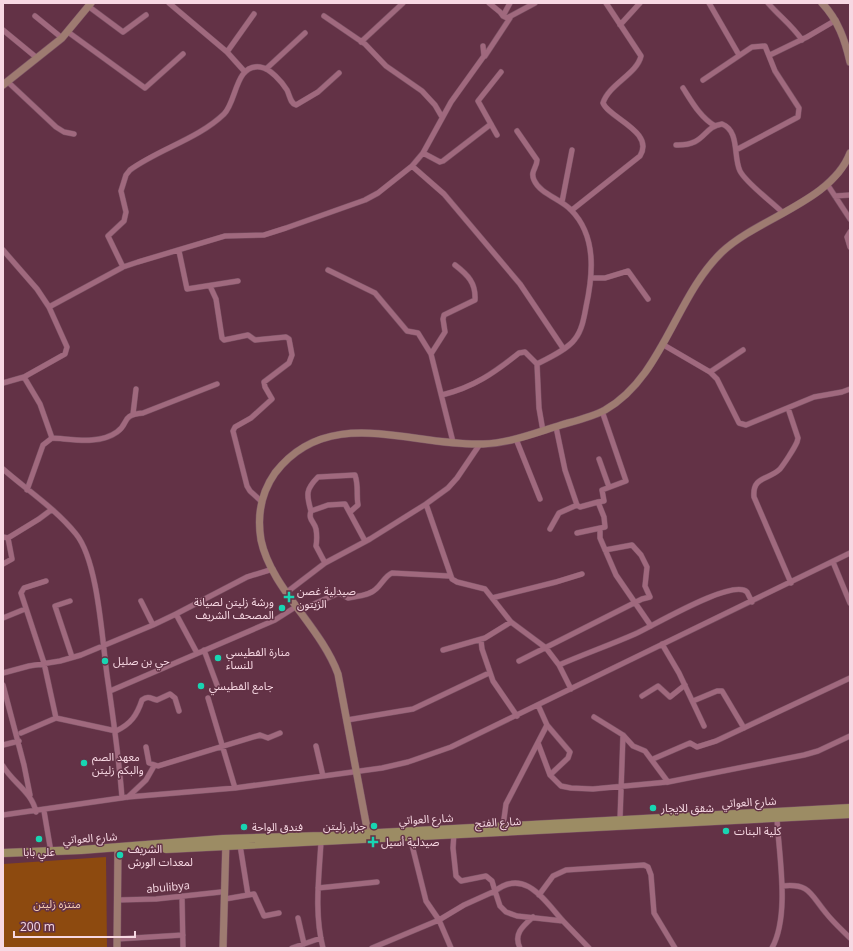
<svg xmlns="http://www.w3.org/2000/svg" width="853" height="951" font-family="'Open Sans','Noto Sans Arabic',sans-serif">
  <rect width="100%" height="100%" fill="#633246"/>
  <path fill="#8d4a0f" d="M106 857 107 948H3V864Z"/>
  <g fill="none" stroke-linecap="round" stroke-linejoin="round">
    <g stroke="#7b5264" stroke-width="6">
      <path id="street" d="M169 3 227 52
        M489 3 500 12 503 16 507 18 535 3
        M709 3 739 55
        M768 3C779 16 792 25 802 40
        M88 6 123 32 146 15
        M35 16 62 38
        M324 16 365 44 386 66 422 91 435 105 442 117
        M503 16 510 3
        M620 25 640 3
        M3 30 37 58
        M68 32 145 88 183 54
        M361 42 403 3
        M770 55 807 37 836 20
        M485 56 510 18
        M266 69 305 33
        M245 72 227 52 254 14
        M703 80 752 47 765 46 775 71 799 108 798 117 736 150
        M8 82 56 127 64 132 74 134
        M683 88C692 102 700 117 715 126
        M517 131 537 160C537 168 530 171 534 180 540 194 561 199 571 210 597 236 593 275 586 307 584 318 582 330 575 339 568 349 549 358 537 364L539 408 543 431
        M497 135 478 101 501 72
        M676 145C706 146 702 127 722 124 740 131 733 157 740 171 746 183 772 202 782 212
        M423 153 440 162 443 161 491 124
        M412 166 444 194 520 284 563 348
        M827 184 850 219
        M835 196 850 195
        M562 202 572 150
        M572 210 640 156C655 132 609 118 603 103 609 84 637 74 641 56L606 3
        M850 232 847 237 850 247
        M3 250 37 289 49 307 67 347 65 354 24 377 40 404 52 438 43 445 27 490
        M179 251 187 289 238 281
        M123 267 108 236 124 221 126 212 121 191 126 175 130 170C159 149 198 139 224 114 237 101 235 64 260 67 270 68 282 82 287 90 290 96 290 103 296 105L318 92 339 73
        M328 270 375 293 407 331 418 333 431 354
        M592 278H605L628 271 648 299
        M210 286 216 299 222 338 224 340 248 335 255 340 286 337 289 339 292 355 289 363 264 382 265 387 272 399 251 418 235 427 233 431 247 486 250 491 261 501
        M49 307 123 267 138 262 225 236 264 235 286 228 365 200 378 193 412 166 423 153 451 102 484 56 483 46
        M662 344 710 372 717 379 739 423 746 425 814 397 842 392 850 389
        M710 372 743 350
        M3 383 24 377
        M442 395C474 387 494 373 519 353L525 352 537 364
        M788 408 798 438 797 442C794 449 784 464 780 469 769 480 752 476 754 497L791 583
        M133 414 136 389
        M556 427 565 470 577 505 580 507 598 502
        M52 438C72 439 99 445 117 432 130 423 120 415 143 413L217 384
        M516 439 540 499
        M453 442 431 354 445 332 443 319 444 315 475 300C476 283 468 275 455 265
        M599 459 609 487
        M3 469C27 490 56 509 76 534 98 561 102 639 107 675 113 716 119 757 122 798
        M426 504 452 579 457 582 485 589 511 622 546 648 559 665 571 689
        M311 511C306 494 306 489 318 477L355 475C359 487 356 494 358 505L350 512
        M550 529 559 513 577 505
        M600 529V538L616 575 651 626
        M577 533 605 527 604 517 598 502 604 501 602 490 626 481 602 411
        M3 537 8 538 39 519 51 510
        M833 562 850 603
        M325 563 316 546C317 540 317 535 316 529 314 521 308 520 311 511L328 505 345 504 365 541
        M3 564 12 559 8 538
        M46 581 24 588 21 593 44 663 56 718
        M287 592 325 563 370 539 426 504 448 488 457 478 480 444
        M492 598 556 582 582 574
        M70 601 55 606 72 657
        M141 601 153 625 176 614
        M300 610 339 593 348 598C356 596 369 596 376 589 382 584 385 576 392 573L449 576
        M3 618 25 609
        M481 640 482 649 493 681 517 716
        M662 644 679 673 704 726
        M204 650 217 685
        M443 650 485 638 511 622
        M197 653 176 614 247 577 273 569
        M519 661 642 599 650 597 645 586 647 567 641 555 632 545 605 550
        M559 665C584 654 610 645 635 634 653 626 733 578 747 592L752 602
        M3 673 29 666 60 661 81 655 153 625
        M3 685 24 765 30 795
        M110 691 275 620 297 606
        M642 696 658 686 670 697 685 685
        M208 698 235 788
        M693 701 717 691H722L744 728
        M538 705 547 725 570 752 568 758 550 775 561 786 571 788 593 789 668 782 804 755 818 751 850 736
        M594 717 623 735 633 746 645 751 668 782
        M347 720 413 709 489 673
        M21 733 56 718 116 731C131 724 137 715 142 700 149 695 151 699 157 700L170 694 175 698 179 711
        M538 743 550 775
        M3 745 19 741
        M316 746 323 776
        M146 747 149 763 158 766 260 735 268 738 280 733
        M653 759 690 743 697 747 716 741 850 678
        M3 766C13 783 32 792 36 812
        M128 797 146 780 154 766
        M44 811 51 852
        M3 815 128 797 235 788 382 768 408 762 451 747 850 553
        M620 819 623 735
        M503 826 506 804 547 725
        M454 833 453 848 456 876 461 881 486 876 492 881 495 891C525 868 544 900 563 921
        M410 837 426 901 439 920 451 948
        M321 842C319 877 314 913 323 948
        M240 845 248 895
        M782 886C810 883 810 894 826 913 833 922 842 930 850 938
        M318 888 377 882
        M539 895 553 876 566 870 644 865 648 867 651 875 654 913 675 948
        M182 896 183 948
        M225 899 254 894 264 916 279 913
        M117 900 156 899 221 892
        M298 918 304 944
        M117 939 183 935
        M292 948 321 938
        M372 948 439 920 464 905 495 891 500 906 506 912 517 916 563 921 589 948
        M520 948C513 934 523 926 533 917
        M772 948C790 915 779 856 777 819"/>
    </g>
    <g stroke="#7b5264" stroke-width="8">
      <path id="secondary" d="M822 3C838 20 845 40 850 62
        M3 85 62 38 91 3
        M369 839 338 674C321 627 271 588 261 540 257 516 261 493 275 473 329 403 411 447 483 444 510 443 535 433 561 425 575 421 592 417 605 410 663 377 675 297 722 252 758 218 832 201 850 153
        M117 948 118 847
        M223 948 226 840"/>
    </g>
    <g stroke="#7b5264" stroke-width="9">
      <path id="primary" d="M166 849 850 814
        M3 853 81 850 223 839 322 836 850 808"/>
    </g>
    <use href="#street" stroke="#a0697e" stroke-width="5"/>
    <use href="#secondary" stroke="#9e7b71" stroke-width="7"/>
    <use href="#primary" stroke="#9c8c64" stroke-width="8"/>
  </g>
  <g fill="#18d5b2" stroke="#633246" stroke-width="1.5">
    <path d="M287 591h4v4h4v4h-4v4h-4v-4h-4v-4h4z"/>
    <circle cx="282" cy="608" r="4"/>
    <circle cx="218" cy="658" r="4"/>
    <circle cx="105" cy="661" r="4"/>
    <circle cx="201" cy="686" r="4"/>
    <circle cx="84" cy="763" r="4"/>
    <circle cx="653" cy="808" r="4"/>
    <circle cx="374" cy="826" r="4"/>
    <circle cx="244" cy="827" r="4"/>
    <circle cx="726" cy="831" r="4"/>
    <circle cx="39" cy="839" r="4"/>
    <path d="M371 836h4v4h4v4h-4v4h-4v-4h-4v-4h4z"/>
    <circle cx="120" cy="855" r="4"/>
  </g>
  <g text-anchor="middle" stroke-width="3" stroke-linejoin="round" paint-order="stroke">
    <g font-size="11" fill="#f7d8e3" stroke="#633246" text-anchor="start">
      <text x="297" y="595">صيدلية غصن<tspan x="297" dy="13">الزيتون</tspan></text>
      <text x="274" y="606" text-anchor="end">ورشة زليتن لصيانة<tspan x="274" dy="13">المصحف الشريف</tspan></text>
      <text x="226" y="656">منارة الفطيسي<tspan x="226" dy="13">للنساء</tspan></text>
      <text x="113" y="665">حي بن صليل</text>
      <text x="209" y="690">جامع الفطيسي</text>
      <text x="92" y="761">معهد الصم<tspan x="92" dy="13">والبكم زليتن</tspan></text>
      <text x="661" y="812">شقق للايجار</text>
      <text x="366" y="830" text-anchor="end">جزار زليتن</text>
      <text x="252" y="831">فندق الواحة</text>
      <text x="734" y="835">كلية البنات</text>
      <text x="381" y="846">صيدلية أسيل</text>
      <text x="128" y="853">الشريف<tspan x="128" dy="13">لمعدات الورش</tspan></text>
      <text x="39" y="856" text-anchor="middle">علي بابا</text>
    </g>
    <g font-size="11" fill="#f7d8e3" stroke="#633246">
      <text transform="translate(749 802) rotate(-3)" y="4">شارع العواتي</text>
      <text transform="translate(426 819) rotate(-3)" y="4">شارع العواتي</text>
      <text transform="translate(498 822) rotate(-3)" y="4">شارع الفتح</text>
      <text transform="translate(90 838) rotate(-4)" y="4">شارع العواتي</text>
      <text transform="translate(168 887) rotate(-5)" y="4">abulibya</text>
    </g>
    <g font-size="11" fill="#f7cfb5" stroke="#633246">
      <text x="57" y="908">منتزه زليتن</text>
    </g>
  </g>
  <rect width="853" height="951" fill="none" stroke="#f7d8e3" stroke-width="8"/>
  <path d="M14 931v6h121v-6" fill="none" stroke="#f7d8e3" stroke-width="2"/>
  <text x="20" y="931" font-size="12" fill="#f7d8e3" stroke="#633246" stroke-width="3" paint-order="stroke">200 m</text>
</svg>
